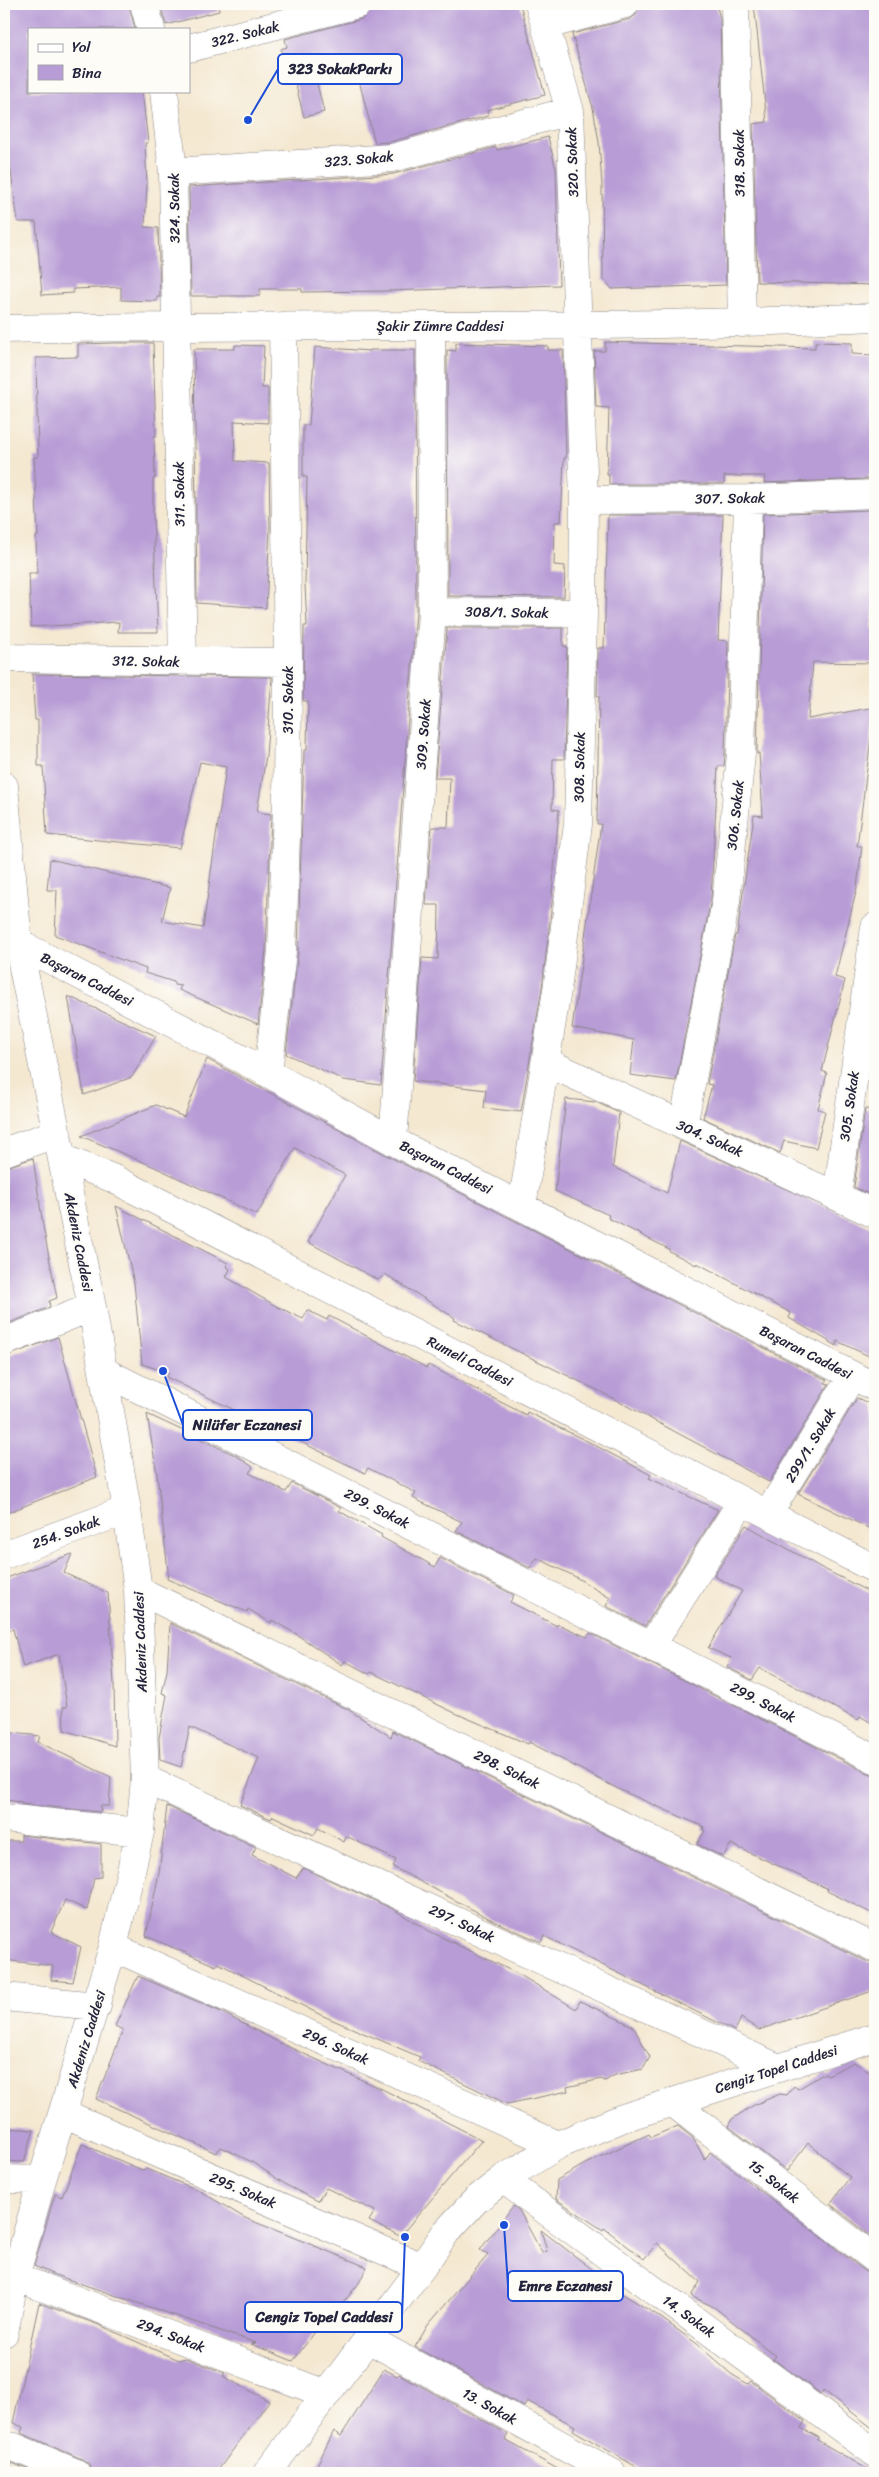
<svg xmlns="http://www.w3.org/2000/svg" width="879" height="2477" font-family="Sriracha,sans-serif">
  <rect width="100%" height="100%" fill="#fdfcf7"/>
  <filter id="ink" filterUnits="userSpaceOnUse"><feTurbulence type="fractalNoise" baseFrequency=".02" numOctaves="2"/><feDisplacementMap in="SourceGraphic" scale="10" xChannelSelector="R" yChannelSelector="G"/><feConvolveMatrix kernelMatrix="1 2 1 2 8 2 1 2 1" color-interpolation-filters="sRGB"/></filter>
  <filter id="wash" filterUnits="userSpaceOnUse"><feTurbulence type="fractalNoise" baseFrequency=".0096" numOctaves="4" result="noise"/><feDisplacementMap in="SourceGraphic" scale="20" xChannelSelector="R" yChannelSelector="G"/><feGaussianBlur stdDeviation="1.12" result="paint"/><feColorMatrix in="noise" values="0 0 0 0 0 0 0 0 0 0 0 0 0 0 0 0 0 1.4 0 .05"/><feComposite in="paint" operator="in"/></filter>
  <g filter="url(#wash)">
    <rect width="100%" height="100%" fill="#f4e8d1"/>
    <g id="blocks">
      <path fill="#b89cd6" d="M4 4H129L135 29H29V91H142L148 143H145L147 184 145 227 158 228 160 297H157V301L121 300V287L73 289V293L42 295 36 222H18L5 130 9 129 4 105Z
        M160 4H218L219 11 166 25Z
        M400 4H520L545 95 487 110 488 116 389 142 375 143 355 65 315 76 324 112 304 117 295 82 291 83 281 49 287 47 285 39 362 19 371 11Z
        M640 4H654V10L688 4H716L720 18 726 285 612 289 603 278 602 185 599 142 593 108 572 34 630 19 636 15Z
        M754 4H875V285L757 282 753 124 767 122Z
        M548 137 556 169 559 285 389 291 302 292V289H260V296H191L189 187 393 174 496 147 497 150Z
        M605 342 815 348V342L852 343V354L875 355V475H868V479L764 483 765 476H724V484H609V475H607L609 408 596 407 594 351H605Z
        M115 343H153L156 436H154L155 479H153V514L158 632H118L119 622 31 627 29 573H37L36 536H38L34 457H38L36 358 78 357V344Z
        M456 343 548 346V350H563L566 458H564L561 522H555L554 565 565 566 564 597 448 596 447 350 456 351Z
        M235 345 264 346 262 388H268V423L234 421 235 461 269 463 270 528 266 608 197 603 194 349H235Z
        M315 347 370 351V350H415L416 611 381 1085 344 1080 286 1054 298 952 304 750H307L308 701H303L304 626H307L305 584 307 477H303V425H309Z
        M871 510 875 552V601L871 628H875V663L813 662 808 719 875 707 857 846H862L857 888 835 977 845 980 822 1071 827 1073 818 1109 825 1111 816 1148 784 1141 780 1153 703 1118 712 1085 707 1084 735 935H737L754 815 763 816 759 753 757 754 763 514Z
        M608 515H723L718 640 728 641 725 753 724 766H718L711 899 676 1081 630 1075 634 1040 572 1028 601 824H597L599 696H597L598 648H604Z
        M447 628H563V646H567L564 759H553L552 809 559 810 552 894H553L542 988 521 1112 484 1108 486 1090 413 1081 422 958 438 959 439 905H426L432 827H448L450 778H435Z
        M32 674 272 677 266 756 257 812 271 814 266 950 258 1024 179 990 181 986 174 985V982L145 973 146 969 55 935 57 890H47L50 859 170 888 162 921 203 928 226 767 200 762 180 848 47 835 43 766H38V720H35Z
        M68 996 156 1036 132 1077 84 1095Z
        M207 1059 386 1155 827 1380 825 1383 829 1384 769 1482 599 1391 454 1320 455 1318 385 1274 378 1280 308 1242 345 1175 295 1148 257 1215 157 1168 81 1136 156 1105 184 1117Z
        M566 1099 596 1102 619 1113 613 1167 667 1193 680 1141 875 1229V1359L837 1341V1346L789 1318 791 1313 697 1263 696 1265 669 1251V1249L608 1218 609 1215 555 1191Z
        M865 1109 875 1110V1197L854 1187Z
        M33 1158 43 1226 57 1298 49 1301 50 1307 4 1325V1168Z
        M116 1206 228 1263 226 1266 230 1269 226 1277 276 1306 303 1319 307 1310 327 1320 329 1316 427 1368 428 1365 526 1415 527 1412 587 1441 651 1475 649 1478 718 1510 645 1626 606 1606 610 1598 574 1576 537 1558 530 1568 456 1531 462 1522 413 1498 416 1493 368 1468 365 1473 166 1377 169 1373 142 1364 134 1283Z
        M58 1337 97 1477 4 1514V1357Z
        M857 1398 875 1406V1531L798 1494Z
        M147 1414 237 1456 253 1467 249 1473 286 1492 292 1483 341 1508 339 1511 382 1535 381 1537 435 1567 440 1558 514 1595 510 1602 557 1626 558 1624 587 1637 590 1633 868 1773 875 1775V1915L827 1891 828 1889 731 1844 723 1857 697 1844 705 1831 703 1830 704 1827 620 1790 529 1742 528 1744 455 1713 371 1672 369 1674 345 1661 342 1665 296 1634 272 1620 271 1623 248 1609 247 1612 167 1579 168 1571 157 1474Z
        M746 1525 820 1567 875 1595V1725L860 1716 858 1720 760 1668 752 1680 727 1667 731 1658 708 1648 742 1591 714 1576Z
        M72 1554 64 1573 108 1593 114 1683 115 1746 64 1730 63 1707H67L59 1654 23 1667 13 1629 4 1632V1579Z
        M170 1623 349 1710 391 1737 393 1731 868 1962 875 1963V1990L759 2030 741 2018 735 2031 544 1936 541 1942 494 1921 393 1867 396 1860 346 1836 344 1842 318 1828 314 1835 273 1816 271 1819 240 1805 259 1758 190 1727 181 1767 160 1760 159 1738 167 1695 162 1693 167 1671Z
        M4 1732 40 1736 38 1742 111 1777 109 1806H100L101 1812 21 1804 22 1802 4 1800Z
        M167 1806 256 1847 252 1855 296 1878 303 1868 393 1909 429 1931 520 1975 576 2009 580 2001 633 2026 650 2057 643 2069 615 2075 605 2081 601 2079 567 2087 568 2091 507 2104 418 2061 420 2057 321 2015 218 1963 216 1966 146 1936 159 1873Z
        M21 1835 101 1844V1877L94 1878 87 1910 65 1900 51 1932 81 1947 73 1982 51 1980 53 1966 4 1960V1841H21Z
        M138 1976 219 2011 280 2043 382 2089 482 2140 400 2236 369 2221 375 2211 326 2188 318 2201 288 2186 252 2162 221 2147 216 2153 96 2099 123 2030 115 2026Z
        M854 2062 875 2076V2239L830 2204 850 2177 808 2143 787 2171 728 2126 732 2119 754 2105 780 2094 787 2095 794 2086 798 2089 825 2073 828 2075Z
        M678 2126 693 2138 705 2160 710 2152 865 2271 875 2274V2430L823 2390 821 2394 773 2359 776 2356 714 2307 691 2296 700 2282 657 2243 644 2259 604 2228 603 2230 556 2199 557 2180 585 2164 649 2134 651 2137Z
        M4 2128 34 2130 24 2162 4 2161Z
        M82 2144 142 2170 146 2169 198 2190 245 2218 367 2267 359 2283 335 2313 331 2311 293 2361 251 2344 256 2343 52 2274 34 2266 55 2194 62 2197Z
        M513 2206 519 2210 542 2253 547 2251 541 2230 601 2276 620 2288 618 2291 657 2315 696 2343 731 2374 748 2384 751 2381 805 2421 801 2428 818 2437 817 2440 874 2473H647L573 2430 575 2426 527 2401 524 2407 415 2347 428 2325 488 2255 480 2250Z
        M39 2303 99 2325 178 2360 186 2358 225 2373 223 2376 269 2401 216 2473H91L89 2464 82 2459 21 2433 23 2427 13 2423Z
        M384 2369 397 2376 399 2374 508 2434 505 2440 565 2473H313L334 2431 341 2436Z
        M12 2463 36 2473H9Z"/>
    </g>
  </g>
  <g filter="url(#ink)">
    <use href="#blocks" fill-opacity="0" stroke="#8b8586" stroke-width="1"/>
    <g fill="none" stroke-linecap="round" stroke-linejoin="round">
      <g stroke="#8b8586" stroke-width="29">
        <path id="minor" d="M144 4 151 29
          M735 4 742 323
          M547 25 625 4
          M189 48 358 4
          M164 91 173 172 183 662
          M173 172 392 158 570 111
          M4 329C294 323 585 331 875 317
          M584 500 748 499 875 494
          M432 612 583 613
          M4 658 288 662
          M4 786 18 943 92 1307 127 1510 138 1590 145 1779 140 1832 113 1947 42 2180 15 2277 4 2333
          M6 939 18 943 268 1073 393 1141 875 1387
          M546 1062 875 1214
          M268 1073 282 951 287 808 288 662 283 326
          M683 1126 726 901 741 754 748 499
          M393 1141 432 612 431 327
          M4 1152 57 1133
          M62 1158 112 1178 875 1569
          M837 1196 875 927
          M522 1206 557 990 578 824 583 613 584 500 570 111 539 4
          M4 1342 92 1307
          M103 1371 875 1759
          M768 1514 852 1376
          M4 1555 127 1510
          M138 1590 875 1948
          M651 1646 742 1501
          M145 1779 778 2068
          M4 1818 140 1832
          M113 1947 558 2145
          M4 1997 97 2006
          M672 2102 875 2259
          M63 2113 422 2267
          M4 2179 42 2180
          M503 2179 875 2453
          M15 2277 326 2394
          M368 2339 612 2473
          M4 2443 76 2473"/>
      </g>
      <g stroke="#8b8586" stroke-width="29">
        <path id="major" d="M267 2473 422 2267 446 2232 476 2200 503 2179 558 2145 623 2118 875 2037"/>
      </g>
      <use href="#minor" stroke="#fff" stroke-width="28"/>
      <use href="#major" stroke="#fff" stroke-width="28"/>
    </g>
  </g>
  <g text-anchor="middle" stroke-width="4.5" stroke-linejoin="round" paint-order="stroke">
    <g font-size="14" fill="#22223b" stroke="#fdfcf7">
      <text transform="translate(245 34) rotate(-14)" y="5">322. Sokak</text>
      <text transform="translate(359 159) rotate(-5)" y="5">323. Sokak</text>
      <text transform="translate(572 162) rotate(-92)" y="5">320. Sokak</text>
      <text transform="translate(739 163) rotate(-91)" y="5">318. Sokak</text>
      <text transform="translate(174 208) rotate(-91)" y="5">324. Sokak</text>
      <text x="440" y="331">Şakir Zümre Caddesi</text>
      <text transform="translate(179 494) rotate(-91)" y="5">311. Sokak</text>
      <text transform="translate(730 498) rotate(-1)" y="5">307. Sokak</text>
      <text transform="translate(507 612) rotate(1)" y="5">308/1. Sokak</text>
      <text transform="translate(146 661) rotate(1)" y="5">312. Sokak</text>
      <text transform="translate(288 700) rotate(-90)" y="5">310. Sokak</text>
      <text transform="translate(423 734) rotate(-86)" y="5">309. Sokak</text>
      <text transform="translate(579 767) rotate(-89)" y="5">308. Sokak</text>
      <text transform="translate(735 815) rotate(-84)" y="5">306. Sokak</text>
      <text transform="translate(87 979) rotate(27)" y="5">Başaran Caddesi</text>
      <text transform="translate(849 1106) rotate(-82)" y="5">305. Sokak</text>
      <text transform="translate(710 1138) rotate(24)" y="5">304. Sokak</text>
      <text transform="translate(446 1167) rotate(27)" y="5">Başaran Caddesi</text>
      <text transform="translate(79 1242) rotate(79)" y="5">Akdeniz Caddesi</text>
      <text transform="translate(806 1352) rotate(27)" y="5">Başaran Caddesi</text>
      <text transform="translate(470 1361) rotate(27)" y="5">Rumeli Caddesi</text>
      <text transform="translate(810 1445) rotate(-59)" y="5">299/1. Sokak</text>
      <text transform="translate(377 1508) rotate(27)" y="5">299. Sokak</text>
      <text transform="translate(66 1532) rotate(-20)" y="5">254. Sokak</text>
      <text transform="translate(140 1642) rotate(-92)" y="5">Akdeniz Caddesi</text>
      <text transform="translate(763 1702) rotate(27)" y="5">299. Sokak</text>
      <text transform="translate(507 1769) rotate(26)" y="5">298. Sokak</text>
      <text transform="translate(462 1923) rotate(25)" y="5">297. Sokak</text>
      <text transform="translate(86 2039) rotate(-73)" y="5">Akdeniz Caddesi</text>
      <text transform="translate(336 2046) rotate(24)" y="5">296. Sokak</text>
      <text transform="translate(776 2069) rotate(-18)" y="5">Cengiz Topel Caddesi</text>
      <text transform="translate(774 2181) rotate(38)" y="5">15. Sokak</text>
      <text transform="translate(243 2190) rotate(23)" y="5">295. Sokak</text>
      <text transform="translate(689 2316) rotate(36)" y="5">14. Sokak</text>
      <text transform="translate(171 2335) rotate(21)" y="5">294. Sokak</text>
      <text transform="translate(490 2406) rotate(29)" y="5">13. Sokak</text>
    </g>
  </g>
  <path fill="none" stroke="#1d4ed8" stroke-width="2" d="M248 120L278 69M163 1371L183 1425M504 2225L508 2286M405 2237L402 2317"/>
  <g fill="#1d4ed8" stroke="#fdfcf7" stroke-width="2">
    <circle cx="248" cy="120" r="5"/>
    <circle cx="163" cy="1371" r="5"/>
    <circle cx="504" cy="2225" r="5"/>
    <circle cx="405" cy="2237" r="5"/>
  </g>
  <g fill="#fdfcf7" stroke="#1d4ed8" stroke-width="2">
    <rect x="278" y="54" width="124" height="30" rx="5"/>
    <rect x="183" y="1410" width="129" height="30" rx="5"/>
    <rect x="508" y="2271" width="115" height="30" rx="5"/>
    <rect x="245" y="2302" width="157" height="30" rx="5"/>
  </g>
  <g font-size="15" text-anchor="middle" font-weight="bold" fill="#22223b">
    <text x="340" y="74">323 SokakParkı</text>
    <text x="247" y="1430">Nilüfer Eczanesi</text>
    <text x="565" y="2291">Emre Eczanesi</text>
    <text x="324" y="2322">Cengiz Topel Caddesi</text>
  </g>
  <rect width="879" height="2477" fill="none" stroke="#fdfcf7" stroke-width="20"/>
  <rect x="28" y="28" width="162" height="65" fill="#fdfcf7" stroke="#a5a5ac"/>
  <rect x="38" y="44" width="25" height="8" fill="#ffffff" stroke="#a5a5ac"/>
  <text x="72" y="52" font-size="15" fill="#22223b">Yol</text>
  <rect x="38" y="65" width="25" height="15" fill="#b89cd6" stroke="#a5a5ac"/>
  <text x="72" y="78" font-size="15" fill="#22223b">Bina</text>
</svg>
